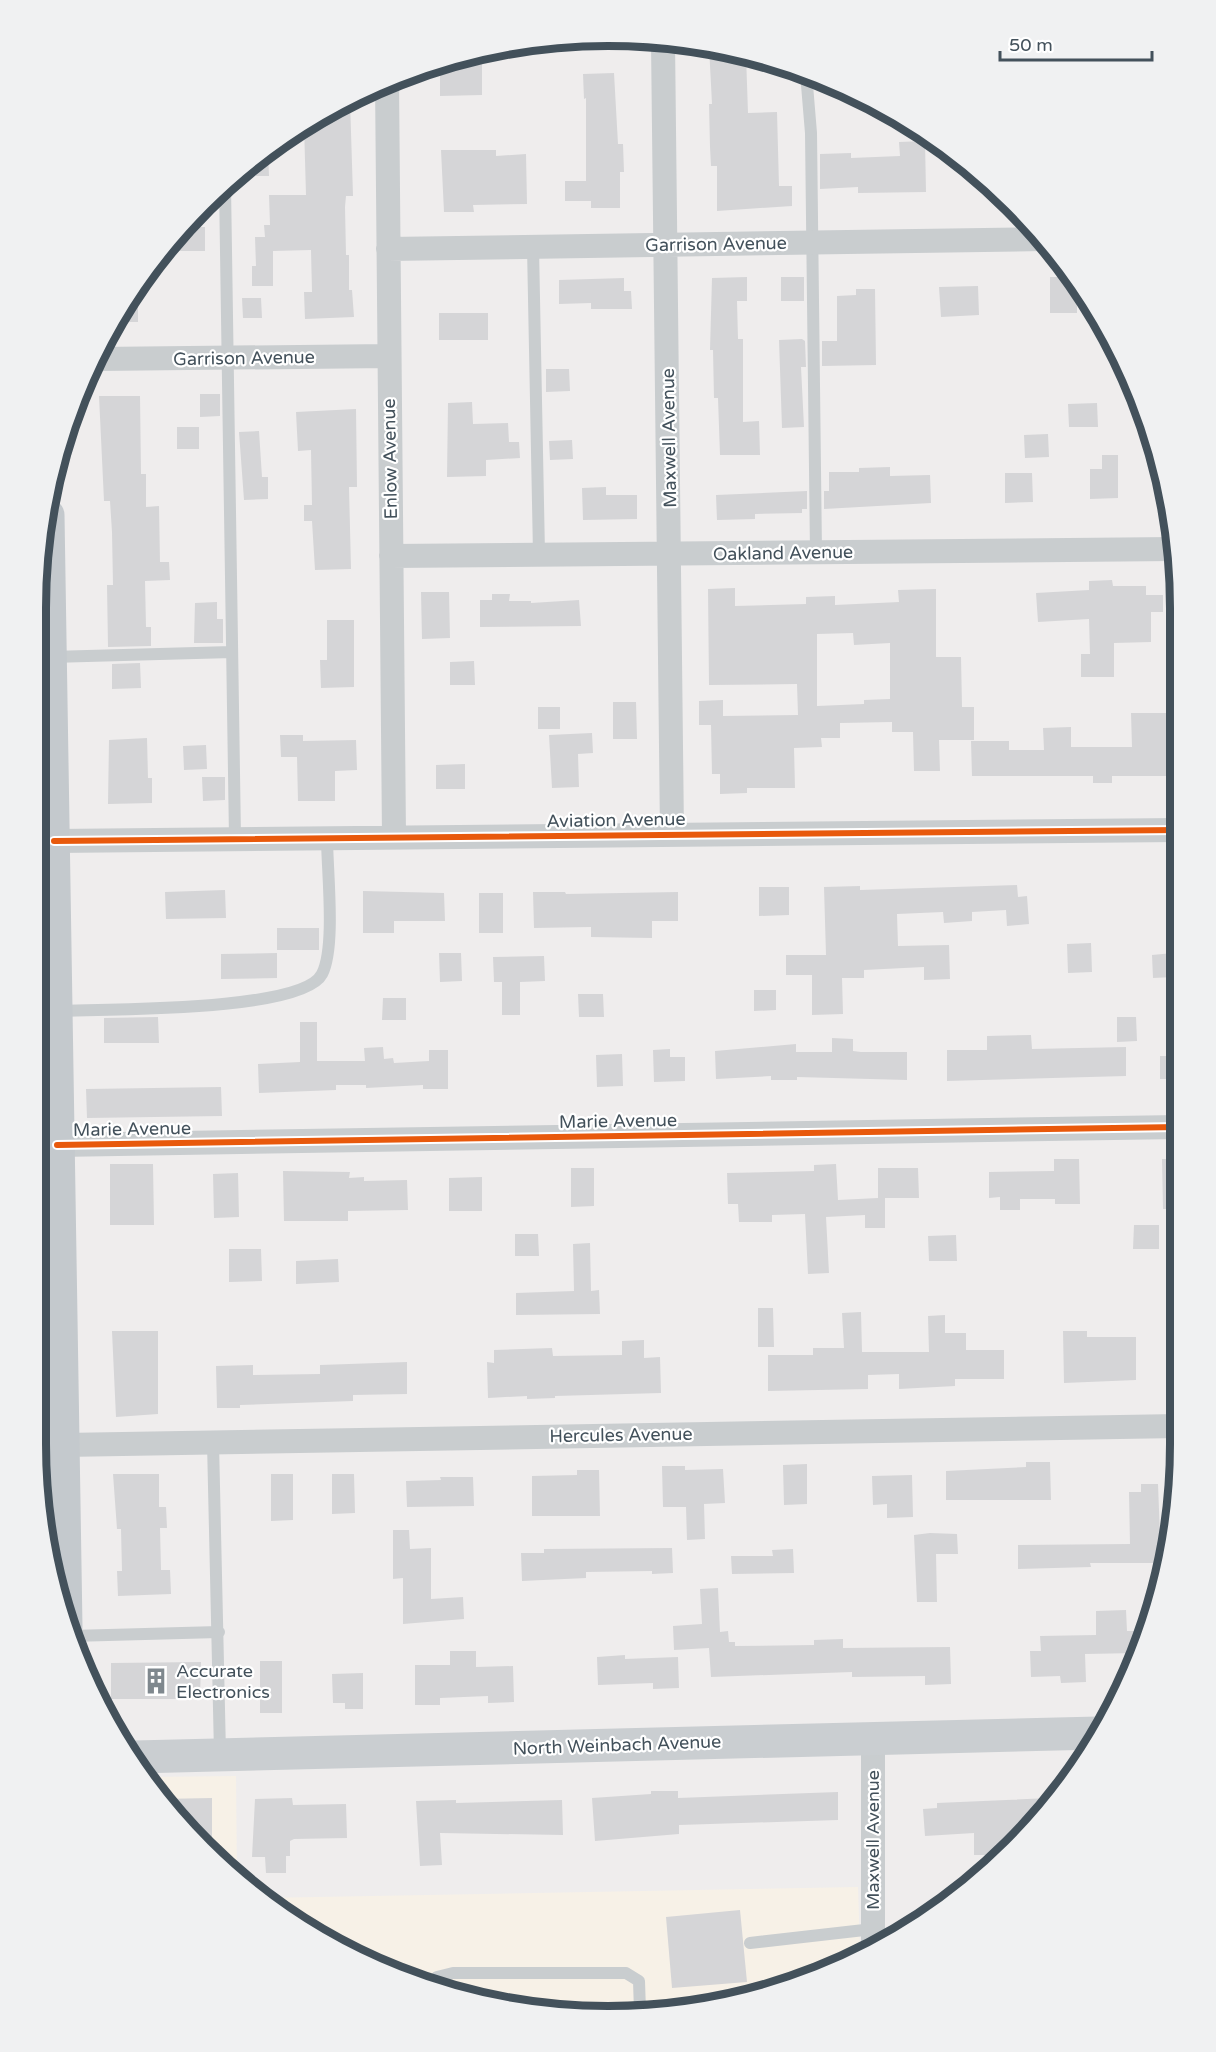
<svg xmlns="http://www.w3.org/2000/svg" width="1216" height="2052" font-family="'Varela Round',sans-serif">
  <rect width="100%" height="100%" fill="#efeded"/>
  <path fill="#f7f1e7" d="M236 1776 237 1875 154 1792 146 1777Z
    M858 1887 860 1949 792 1986 608 2016 424 1986 261 1898Z"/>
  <path fill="#d5d5d7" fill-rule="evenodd" d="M709 46 746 55 748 113 777 112 779 186H792V206L717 211V166H711L710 147 709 104H712Z
    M482 52V95L440 96V64Z
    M614 73 618 144H623L624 172H620V208H591V201H565V181H586V98L584 99 583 74Z
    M350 100 353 196H346L345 207 346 255H349V290H352L354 317 305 319 304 292H312L311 250 273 251V286H252V266H256L255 237H265L264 225H270L269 195H306L304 125Z
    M925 141 926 192 858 193V187L820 189V154L851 153V158L900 156 899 142Z
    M441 150H496V156L526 154 527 204 473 205 474 212H444Z
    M268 151 269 176H237Z
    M185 227H205V251H178V234Z
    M747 277V301H737L738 339H743V422L759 421 760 455H720L718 398H714L713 350H710L712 278Z
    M781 277H804V301H781Z
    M1050 277H1071L1077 285V313H1050Z
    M624 278V291H631L632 309H591V303L559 304V280Z
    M138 283V322H117L133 290Z
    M978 286 979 315 941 317 939 287Z
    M856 289H875L876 365 822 366V341H837V296L856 295Z
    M242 298H261L262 318H243Z
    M439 313H488V340H439Z
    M802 339 805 341 806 367H801L804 427 782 428 779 340Z
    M546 369H569L570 391 546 392Z
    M200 394H220V416L200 417Z
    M99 396H140L141 474H146V507L159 506 160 562H169L170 580 145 581 146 627H151V646L108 647 107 585H113L112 532 110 501H104Z
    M472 402 473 424 508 423 509 442H519L520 458 486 460V476L447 477 448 403Z
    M1097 403 1098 427H1069L1068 404Z
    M356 409 357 487H349L351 569 315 570 312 521H304V505H312L311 450 298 451 296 412Z
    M177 427H199V449H177Z
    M259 431 262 477H268V499L244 500 239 432Z
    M1048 434 1049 457 1025 458 1024 435Z
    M572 440 573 459 550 460 549 441Z
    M1102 455H1118V498L1090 499V469H1102Z
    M890 467V476L930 475 931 503 824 509V491H829V472H859V468Z
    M1005 473H1032L1033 502 1005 503Z
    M606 487V495H637V519L583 520 582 488Z
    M807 491V509H802V513L755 514V519L717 520 716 495Z
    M1112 580 1113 586H1146V595H1163V612H1151V642L1114 643V677H1081V654H1090L1089 619 1038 622 1036 593 1089 590V581Z
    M735 588V606L806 604V597L835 596V605L899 602 898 590 936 589V657H961L962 707H974V740H939L940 771H914L913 732H892V722L840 723V738H821L822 747 794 748 795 788H747V793L720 794V774H712L711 725H699V701L723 700V716L798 715 797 684 709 685 708 589ZM853 633 854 645 890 643V699L864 700V704L817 706V634Z
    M421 592H449L450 638 422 639Z
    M492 594H510L509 601H531V603L579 600 581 626 480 627V600H492Z
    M217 602V619H223V643H194L195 603Z
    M327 620H354V687L321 688 320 660H327Z
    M474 661 475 685H450V662Z
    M140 663 141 688 112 689V664Z
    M613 702H636L637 739H613Z
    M538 707H560V729H538Z
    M1131 713H1179V776H1112V783H1093V776H972L971 741H1009V750H1044L1043 728 1071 727V747H1132Z
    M592 733 593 753 578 754 579 787 552 788 549 735Z
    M280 735H303V741L356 740 357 770 335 771V801H298L297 757H281Z
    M147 738 148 778H152V803L108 804 109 740Z
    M206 745 207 769 184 770 183 746Z
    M465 764V789H436V765Z
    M202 777H225V800L203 801Z
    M1017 885 1018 897 1027 896 1029 924 1007 926 1006 910 972 912V921L944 923 943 912 897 914 898 946 949 945 950 979 924 980V967L864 970V978H842L843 1014 812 1015V975H786V955H826L824 887 860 886V890Z
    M759 887H789V915L759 916Z
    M225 890 226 918 166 919 165 892Z
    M363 891 444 893 445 921H394V933H363Z
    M533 892H565L566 894 678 892V921H652V938L591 937V927L534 928Z
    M479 893H503V933H479Z
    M277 928H319V950H277Z
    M1091 943 1092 972 1068 973 1067 944Z
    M277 953V978L221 979V954Z
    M439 953H461L462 981 440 982Z
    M1173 953 1174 977 1153 978 1152 955Z
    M544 956 545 981 520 982V1015H502V982H494L493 957Z
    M754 990H776V1010L754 1011Z
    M578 994H603L604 1017H579Z
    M383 998H406V1020H382Z
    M158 1017 159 1043H104V1018Z
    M1117 1017H1136L1137 1041 1117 1042Z
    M300 1022H317V1061H365L364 1048 383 1047 384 1059 393 1058 394 1063 429 1061V1050H448V1089H423V1085L366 1088V1085H336V1090L259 1093 258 1064 300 1062Z
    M1031 1035 1032 1049 1126 1047V1076L947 1081V1050H987V1036Z
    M832 1038 853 1039V1051L861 1052H907V1080L797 1077V1080H771V1076L716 1079 715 1051 796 1044V1052H832Z
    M670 1049V1057H685V1081L654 1082 653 1050Z
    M622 1054 623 1086 597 1087 596 1055Z
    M1160 1056H1179V1079H1160Z
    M221 1087 222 1116 87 1118 86 1089Z
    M1054 1159H1079L1080 1204H1055V1199H1020V1210H1000V1197L989 1198V1172L1054 1171Z
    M1162 1159H1179V1209H1163Z
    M110 1164H153L154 1225H110Z
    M836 1164 838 1200 878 1198V1168H918L919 1198H885V1228H865V1215L826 1217 829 1273 808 1274 805 1214 772 1215V1222H739L738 1204H728L727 1173 814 1171V1165Z
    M571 1168H594V1206L571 1207Z
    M283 1171 350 1172 349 1178 364 1177V1181L407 1180 408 1210 348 1211V1221H284Z
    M238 1173 239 1217 214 1218 213 1174Z
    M482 1177V1211H449V1178Z
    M1134 1225H1159V1249H1133Z
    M515 1234H538L539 1256H515Z
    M956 1235 957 1261H929L928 1236Z
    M590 1243 591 1291 599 1290 600 1314 516 1315V1293L574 1291 573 1244Z
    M229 1249H261L262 1281 229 1282Z
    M338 1259 339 1282 296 1284V1261Z
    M758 1308H773L774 1347H758Z
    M861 1312 862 1352H929L928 1316 945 1315V1333H966V1350H1004V1379H955V1386L899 1389V1374L868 1375V1389L768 1391V1355H813V1348H844L842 1313Z
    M112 1331H158V1414L116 1417Z
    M1063 1331H1087V1337H1136V1380L1064 1383Z
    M644 1340V1358L660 1357 661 1393 555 1396V1398L527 1399V1396L488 1398 487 1362 494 1363V1350L552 1348 553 1356 622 1355V1341Z
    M407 1362V1394L353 1395V1401L240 1405V1408H217L216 1366 253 1365V1375L320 1374V1365Z
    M1026 1462H1050L1051 1500H946V1471L1026 1467Z
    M807 1464V1504L784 1505 783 1465Z
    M662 1466H685V1470L723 1469 725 1503 704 1504 705 1539 687 1540 686 1507H663Z
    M577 1470H599L600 1516H532V1476L577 1475Z
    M113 1474H159V1507H166L167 1528H160L161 1570H170L171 1594 118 1596 117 1571H122L121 1529H117Z
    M271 1474H293V1520L271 1521Z
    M332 1474H354L355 1513 332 1514Z
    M912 1475 913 1517 887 1518V1504L873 1505 872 1476Z
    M440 1477H473L474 1506 407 1507 406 1481 441 1480Z
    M1141 1484H1158L1160 1536H1165L1166 1547 1163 1563H1090L1091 1567 1018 1569V1545L1130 1544 1129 1492H1141Z
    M393 1530H409L410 1549 431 1548V1599L463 1597 464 1619 403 1624V1578L393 1579Z
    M930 1533 957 1534 958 1554H936L937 1602H917L914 1535Z
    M672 1548 673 1573 652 1574V1571L586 1572V1578L522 1581 521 1553H544V1549Z
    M793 1549 794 1573 732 1574 731 1556H773L772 1550Z
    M718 1588 720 1632 728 1631 729 1642H735V1646L814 1645V1640L843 1639V1648L950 1647 951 1684 925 1685V1676L852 1677V1672L711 1677 709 1648 674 1650 673 1626 702 1624 700 1589Z
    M1126 1610 1127 1631H1148L1137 1653 1085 1654 1086 1682 1061 1683 1060 1676 1031 1677 1030 1651H1041L1040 1636 1096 1635V1611Z
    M450 1651H476V1667L513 1666 514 1702 488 1703V1696L440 1698V1705H415V1665H450Z
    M625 1655V1659L678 1657 679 1688 653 1689V1683L598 1685 597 1657Z
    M260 1661H282V1713H260Z
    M201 1662 200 1699H111V1663Z
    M363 1673V1709H345V1703H333L332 1674Z
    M651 1791H678V1798L838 1792V1820L679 1825V1834L595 1841 592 1798 651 1794Z
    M212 1798V1850L161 1799Z
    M292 1798 293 1805 346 1804 347 1838 294 1839 290 1841V1856H286V1873H266L265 1857H252L255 1799Z
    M1049 1798 996 1855H974V1833L925 1836 923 1809 937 1808V1803Z
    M456 1800V1803L562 1800 563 1835 440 1833 442 1865 420 1866 416 1801Z
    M740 1910 747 1982 672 1988 666 1917Z"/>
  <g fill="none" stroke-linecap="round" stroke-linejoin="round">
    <path stroke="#c9cdcf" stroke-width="12" d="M806 73 811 133 816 553
      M808 83 836 84
      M225 186 235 838
      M533 247 539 554
      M51 657 232 652
      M57 1011C102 1009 303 1012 322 974 336 947 327 870 327 838
      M213 1442 220 1753
      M71 1636 219 1632
      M750 1943 873 1929
      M432 1987 437 1977 453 1973H626L639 1981 640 2011"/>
    <path stroke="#c9cdcf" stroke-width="24" d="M663 41 672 834
      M387 81 394 837
      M388 249 1044 239
      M98 359 389 356
      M391 556 1174 549
      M54 841 1179 830
      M57 1145 1179 1127
      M63 1445 1179 1426
      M873 1942V1738"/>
    <path stroke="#caced1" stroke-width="33" d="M135 1757 1098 1733"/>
    <path stroke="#c4c9cd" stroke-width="33" d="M48 515 66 1627"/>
    <g stroke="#fff" stroke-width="10">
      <path id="cycleway" d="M54 841 1179 830
        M57 1145 1179 1127"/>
    </g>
    <use href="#cycleway" stroke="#e8590c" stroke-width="6"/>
  </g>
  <defs>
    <g id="building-bare" transform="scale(2.07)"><path d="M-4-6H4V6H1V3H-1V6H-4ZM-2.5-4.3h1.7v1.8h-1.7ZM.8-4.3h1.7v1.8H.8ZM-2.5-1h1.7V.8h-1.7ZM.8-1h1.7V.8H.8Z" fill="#7f888e" stroke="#fff" stroke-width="2.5" paint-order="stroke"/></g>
  </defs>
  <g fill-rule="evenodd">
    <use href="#building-bare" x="156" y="1681"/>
  </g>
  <g text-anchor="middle" stroke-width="4.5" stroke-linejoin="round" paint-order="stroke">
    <g font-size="18" fill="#43515b" stroke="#fff">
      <text transform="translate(716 244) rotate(-1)" y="6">Garrison Avenue</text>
      <text transform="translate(244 358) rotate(-1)" y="6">Garrison Avenue</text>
      <text transform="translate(669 438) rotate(-91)" y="6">Maxwell Avenue</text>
      <text transform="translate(390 459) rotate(-91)" y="6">Enlow Avenue</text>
      <text transform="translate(783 553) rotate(-1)" y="6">Oakland Avenue</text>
      <text transform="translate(616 820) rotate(-1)" y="6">Aviation Avenue</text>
      <text transform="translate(618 1121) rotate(-1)" y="6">Marie Avenue</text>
      <text transform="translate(132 1129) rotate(-1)" y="6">Marie Avenue</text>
      <text transform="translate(621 1435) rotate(-1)" y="6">Hercules Avenue</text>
      <text transform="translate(617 1745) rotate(-2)" y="6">North Weinbach Avenue</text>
      <text transform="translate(873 1840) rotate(-90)" y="6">Maxwell Avenue</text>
    </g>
    <g font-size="18" fill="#43515b" stroke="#fff" text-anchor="start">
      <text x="176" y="1677">Accurate<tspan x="176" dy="21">Electronics</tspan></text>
    </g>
  </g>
  <path d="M0 0H1216V2052H0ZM608 46H608A562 562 0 0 1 1170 608V1444A562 562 0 0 1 608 2006H608A562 562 0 0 1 46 1444V608A562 562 0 0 1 608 46Z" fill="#f0f1f2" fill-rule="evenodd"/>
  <path fill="none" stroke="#43515b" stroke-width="8" d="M608 46H608A562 562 0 0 1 1170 608V1444A562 562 0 0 1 608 2006H608A562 562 0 0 1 46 1444V608A562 562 0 0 1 608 46Z"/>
  <path d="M1000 51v9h152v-9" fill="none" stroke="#43515b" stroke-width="3"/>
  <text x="1009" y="51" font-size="18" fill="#43515b" stroke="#ffffff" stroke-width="4.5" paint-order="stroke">50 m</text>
</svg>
